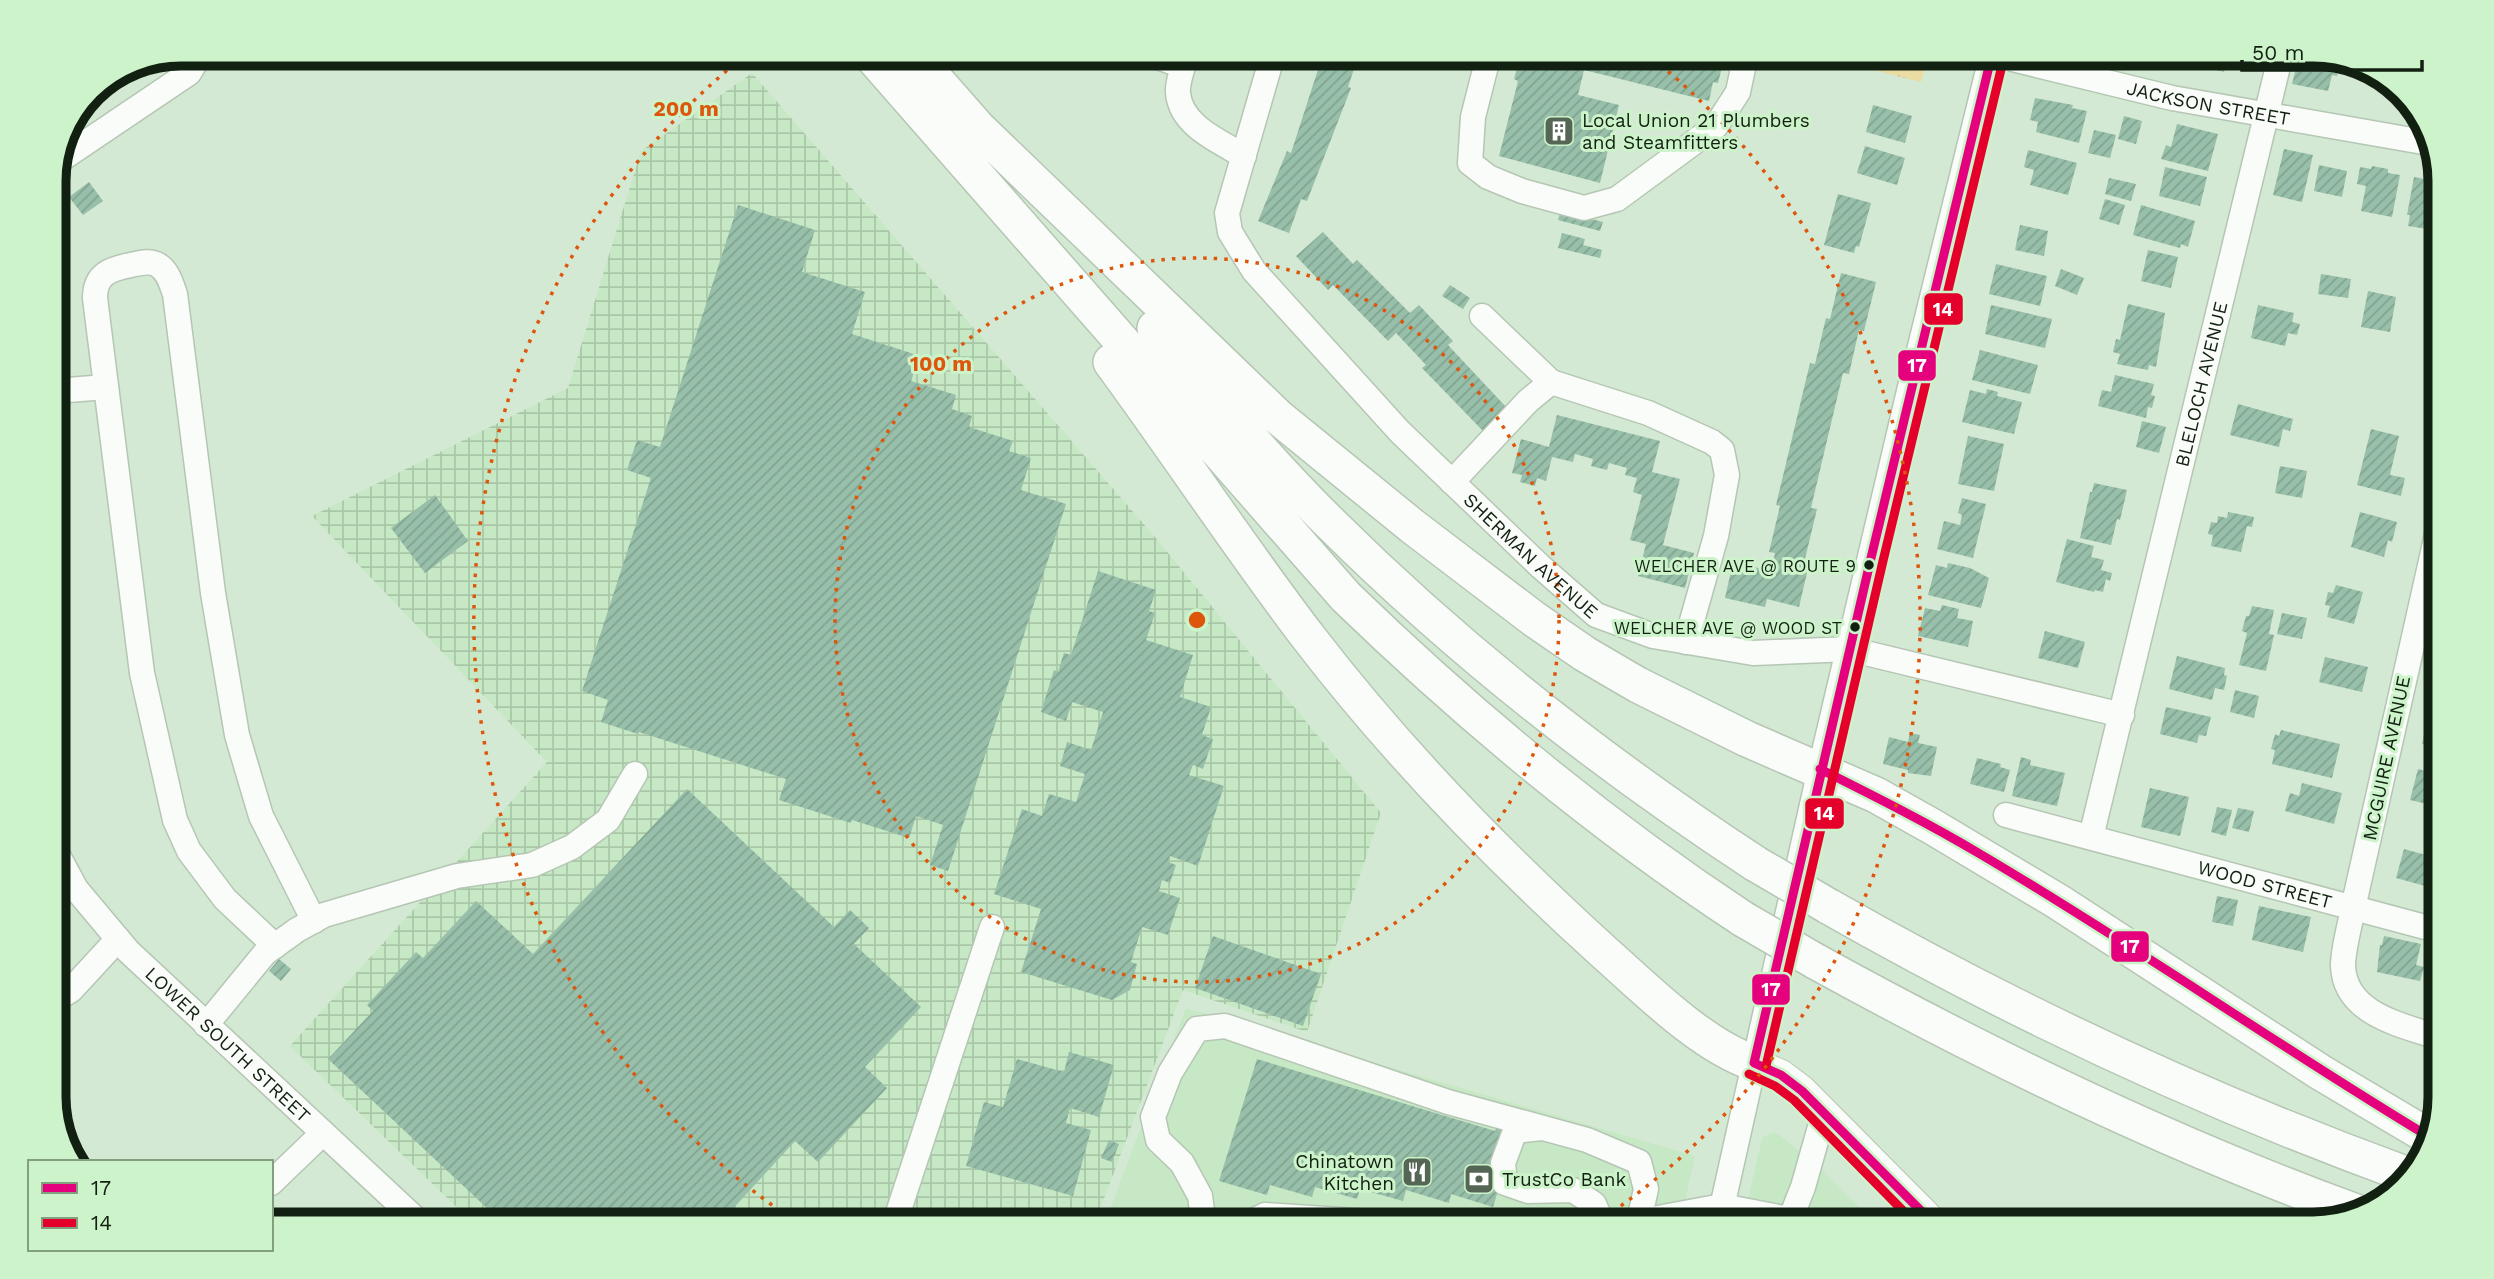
<svg xmlns="http://www.w3.org/2000/svg" width="2494" height="1279" font-family="'Work Sans',sans-serif">
  <defs>
    <pattern id="industrial-grid" width="8" height="8" patternUnits="userSpaceOnUse" patternTransform="scale(1.75)"><rect width="8" height="8" fill="#c6e8c4"/><path d="M0 4h8M4 0v8" fill="none" stroke="#a9c7a7"/></pattern>
    <pattern id="grass-tufts" width="24" height="20" patternUnits="userSpaceOnUse" patternTransform="scale(1.75)"><rect width="24" height="20" fill="#eadca3"/><path d="M3 7l-1-3M5 7V3M7 7l1-3M15 17l-1-3M17 17v-4M19 17l1-3" fill="none" stroke="#c8bc8b"/></pattern>
    <pattern id="building-hatch" width="6" height="6" patternUnits="userSpaceOnUse" patternTransform="scale(1.75)"><rect width="6" height="6" fill="#97bfaa"/><path d="M-1 1l2-2M0 6l6-6M5 7l2-2" fill="none" stroke="#81a491"/></pattern>
  </defs>
  <rect width="100%" height="100%" fill="#d4e9d3"/>
  <path fill="#c6e8c4" d="M1186 1008 1695 1156 1680 1225H1104Z
    M1773 1133 1778 1134 1820 1168 1877 1225H1742L1761 1143 1763 1137Z"/>
  <path fill="url(#industrial-grid)" d="M752 73 1155 537 1381 813 1307 1032 1183 990 1094 1225H475L290 1046 547 762 312 516 568 388 641 151Z"/>
  <path fill="url(#grass-tufts)" d="M1843 54H1929L1921 82 1841 62Z"/>
  <path fill="url(#building-hatch)" d="M1323 54H1359L1348 87 1351 88 1307 201 1301 199 1289 233 1258 221 1287 151 1291 153Z
    M1521 54H1723L1725 55 1718 83 1713 82 1709 101 1584 70 1578 95 1619 105 1600 183 1499 156 1518 81 1514 79Z
    M2193 54H2229L2224 72 2190 63Z
    M2299 56 2339 65 2337 76 2332 75 2328 91 2292 84Z
    M2396 91 2414 107 2396 103Z
    M2035 98 2073 105 2072 108 2087 111 2079 143 2036 132 2038 122 2030 120Z
    M1873 105 1912 116 1905 143 1866 132Z
    M2124 116 2142 121 2136 144 2118 139Z
    M2177 124 2218 134 2208 171 2161 159 2166 145 2171 147Z
    M2094 130 2116 135 2110 158 2088 153Z
    M1865 146 1905 158 1897 185 1857 173Z
    M2284 149 2313 155 2302 202 2273 195Z
    M2028 150 2077 163 2068 195 2030 185 2034 170 2024 167Z
    M2319 165 2347 171 2342 197 2314 191Z
    M2372 166 2388 169V173L2400 175 2392 217 2361 211 2366 186 2357 184 2360 167 2371 169Z
    M2165 167 2207 177 2200 206 2159 196Z
    M2414 177 2440 182V221L2429 219 2427 229 2408 226 2410 215H2407Z
    M2109 178 2136 184 2131 201 2105 194Z
    M89 182 103 201 83 215 69 197Z
    M1838 194 1871 203 1859 247 1856 246 1854 253 1824 245Z
    M2105 199 2125 205 2119 225 2099 219Z
    M738 205 815 230 802 272 865 292 852 334 920 356 911 381 956 395 952 409 972 416 969 427 1013 441 1009 451 1031 458 1021 490 1066 504 948 871 930 865 943 825 916 816 909 838 852 820 851 823 779 800 786 779 639 732 638 734 601 722 608 700 582 691 651 478 627 470 637 440 660 447Z
    M2141 205 2195 221 2188 247 2181 244 2180 248 2133 235Z
    M1561 211 1603 222 1600 231 1558 220Z
    M2020 225 2048 231 2044 256 2015 250Z
    M1323 232 1353 264 1357 260 1410 313 1419 305 1453 341 1448 345 1507 408 1483 431 1422 368 1426 365 1396 333 1388 341 1333 285 1328 290 1296 256Z
    M1562 233 1585 239 1583 245 1602 250 1600 258 1558 248Z
    M2148 250 2178 257 2171 288 2141 281Z
    M1996 264 2047 276 2040 306 1989 294Z
    M2061 269 2084 278 2077 295 2055 286Z
    M1841 273 1876 282 1864 331 1859 330 1849 374 1843 373 1811 508 1817 509 1805 559 1810 560 1799 607 1767 599 1765 607 1725 598 1733 562 1771 571 1775 553 1769 552 1780 506 1776 505 1810 363 1815 364 1826 318 1830 319Z
    M2321 274 2351 279 2348 298 2318 294Z
    M1450 285 1470 298 1463 309 1442 296Z
    M2368 291 2396 297 2390 332 2361 327Z
    M2128 304 2165 313 2156 367 2149 365 2148 370 2117 364 2120 354 2113 352 2116 339 2120 340Z
    M1991 305 2052 319 2045 348 1985 334Z
    M2258 305 2294 313 2292 322 2300 324 2297 335 2288 333 2285 346 2251 338Z
    M1980 350 2038 365 2030 394 1972 380Z
    M2115 375 2154 384 2151 395 2155 396 2152 408 2148 407 2146 418 2098 406 2102 390 2111 392Z
    M1987 389 1998 392 1997 396 2022 402 2014 434 1962 422 1970 390 1986 394Z
    M2238 404 2293 419 2290 431 2283 429 2279 447 2230 435Z
    M1557 415 1660 441 1652 472 1680 479 1663 545 1694 553 1685 588 1638 576 1646 544 1630 540 1642 495 1633 492 1637 478 1625 475 1627 468 1609 463 1607 470 1591 466 1593 459 1575 454 1573 462 1552 457 1546 481 1537 478 1535 486 1520 482 1522 475 1512 473 1521 439 1549 447Z
    M2142 421 2166 427 2159 453 2136 447Z
    M2371 429 2399 436 2390 475 2405 478 2401 496 2357 485Z
    M1968 436 2004 444 1994 491 1958 484Z
    M2280 466 2307 471 2302 498 2275 493Z
    M2094 483 2127 490 2120 520 2117 519 2111 545 2080 538 2090 492H2092Z
    M435 495 468 541 425 573 391 528Z
    M1962 498 1986 504 1973 558 1937 549 1944 521 1960 525 1962 515 1958 513Z
    M2228 512 2254 517 2252 527 2247 526 2241 552 2211 546 2213 535 2208 534 2211 522 2217 523 2218 516 2227 518Z
    M2360 512 2397 522 2392 542 2388 540 2384 557 2351 547Z
    M2067 539 2094 546 2091 557 2104 560 2101 570 2112 573 2110 581 2106 579 2103 592 2095 590 2094 592 2056 582Z
    M1948 563 1970 568 1989 578 1981 608 1928 595 1936 565 1947 568Z
    M1098 571 1156 590 1149 611 1155 613 1146 640 1193 655 1180 697 1211 707 1202 735 1213 739 1203 769 1193 765 1189 775 1224 786 1198 866 1170 856 1168 862 1176 865 1170 883 1162 880 1159 891 1180 898 1168 935 1142 927 1131 962 1137 964 1130 990 1112 1000 1021 972 1041 909 994 894 1022 809 1042 816 1049 794 1076 802 1085 774 1060 766 1067 742 1091 750 1103 712 1072 702 1066 721 1041 712 1054 670 1058 672 1064 653 1071 655Z
    M2336 585 2363 592 2354 624 2327 617 2330 606 2325 605 2328 592 2333 593Z
    M1942 605 1959 609 1957 618 1973 621 1968 647 1918 636 1925 608 1940 611Z
    M2252 606 2274 610 2269 634 2274 635 2266 671 2239 665 2247 633 2242 631 2246 616H2249Z
    M2282 613 2307 618 2302 639 2277 634Z
    M2045 631 2085 642 2078 668 2038 658Z
    M2177 656 2225 668 2224 675 2227 676 2224 690 2215 688 2212 700 2169 689Z
    M2325 657 2368 667 2362 692 2319 682Z
    M2235 690 2259 696 2254 718 2230 712Z
    M2166 707 2211 717 2206 736 2199 735 2197 743 2160 734Z
    M2428 718 2440 721V748L2422 744Z
    M2281 730 2340 744 2332 778 2272 764 2275 750 2271 749 2275 734 2279 736Z
    M1910 733 1920 735 1918 743 1937 747 1931 776 1908 773V770L1883 764 1889 737 1908 742Z
    M2021 757 2031 760 2030 765 2065 773 2057 806 2012 796Z
    M1977 758 2001 764 2000 767 2010 770 2004 792 1970 784Z
    M2418 769 2440 775V807L2410 800Z
    M2302 783 2342 793 2334 824 2285 811 2290 793 2299 796Z
    M2150 788 2189 797 2180 836 2141 827Z
    M687 789 834 927 850 910 869 928 854 944 921 1007 865 1067 887 1088 818 1162 795 1141 718 1225H505L328 1059 373 1011 367 1005 416 952 423 958 476 901 533 954Z
    M2217 807 2232 810 2226 836 2211 832Z
    M2238 808 2254 811 2249 832 2232 828Z
    M2404 849 2437 858 2429 887 2396 878Z
    M2217 896 2238 900 2233 926 2212 922Z
    M2259 906 2311 917 2303 952 2252 940Z
    M1213 936 1321 974 1303 1026 1195 988Z
    M2384 936 2421 944 2416 965 2424 967 2420 981 2377 972 2380 945H2382Z
    M279 959 291 969 281 981 269 971Z
    M1069 1052 1114 1065 1099 1117 1070 1108 1066 1123 1091 1130 1073 1196 966 1166 984 1102 1003 1107 1017 1059 1064 1072Z
    M1257 1059 1495 1131 1497 1127 1516 1133 1493 1207 1451 1194 1449 1203 1406 1190 1403 1201 1360 1189 1357 1199 1315 1187 1312 1197 1270 1185 1267 1195 1219 1181Z
    M1109 1140 1119 1144 1112 1162 1101 1158Z"/>
  <g fill="none" stroke-linecap="round" stroke-linejoin="round">
    <g stroke="#b5c6b4" stroke-width="27">
      <g id="minor">
        <path d="M1149 54 1183 66C1181 74 1177 85 1178 93 1181 126 1219 141 1244 156"/>
        <path id="s1" d="M1273 54 1227 213 1230 232 1254 271 1400 432 1541 567 1596 615 1653 636 1753 653 1849 649 2122 715"/>
        <path d="M1489 54 1473 117 1470 163 1488 177 1522 191 1584 208 1617 199 1716 126 1738 92 1746 54"/>
        <path id="s2" d="M1992 54 2172 98 2429 143"/>
        <path d="M60 160 189 73 198 58 196 54"/>
        <path d="M1482 316 1551 382"/>
        <path d="M55 391 106 387"/>
        <path d="M1452 482 1528 401 1551 382 1648 413 1712 442 1722 450 1727 475 1716 536 1686 642"/>
        <path d="M2440 521 2353 908C2350 926 2343 948 2343 966 2345 1015 2403 1025 2440 1038"/>
        <path id="s3" d="M2006 815 2440 931"/>
        <path id="s4" d="M2091 837 2281 54"/>
        <path id="s5" d="M55 850 76 889 128 951 422 1225"/>
        <path d="M275 946 225 899 189 851 175 820 142 673 95 298C95 274 110 269 131 265 140 263 150 260 158 265 168 271 171 283 175 294L213 593 237 735 261 816 314 921"/>
        <path d="M55 1000 71 990 118 939"/>
        <path d="M206 1025 265 953 297 930 324 915 457 876 532 865 572 847 608 820 635 774"/>
        <path d="M1542 1128 1515 1131 1503 1163 1505 1183 1528 1191 1573 1190 1594 1204 1603 1225"/>
        <path d="M271 1183 323 1133"/>
        <path d="M1626 1224 1722 1206 1789 1219 1796 1225"/>
        <path d="M894 1225 992 927"/>
        <path d="M1204 1225 1200 1196 1182 1163 1158 1140 1153 1117 1170 1073 1197 1029 1225 1026 1448 1102 1587 1140 1639 1162 1646 1189 1638 1225"/>
        <path d="M1251 1225V1222L1265 1215 1416 1225"/>
        <path d="M1718 1225 1820 769 1909 391 1992 54"/>
        <path d="M1788 1225 1803 1187 1824 1113"/>
      </g>
    </g>
    <g stroke="#b5c6b4" stroke-width="32">
      <path id="major" d="M1754 1063 1781 1075 1802 1091 1935 1225"/>
    </g>
    <g stroke="#b5c6b4" stroke-width="38">
      <path id="highway" d="M870 54 1346 597C1469 716 1600 825 1743 919
        M913 54 993 145
        M977 127 1278 417 1412 526 1534 619 1585 654 1638 685 1747 739 1876 795 1933 827 2057 901 2320 1072 2431 1138
        M1155 328C1212 394 1267 461 1329 522 1459 651 1603 764 1756 864
        M1111 362C1178 453 1240 548 1309 638 1395 750 1501 859 1606 954 1648 991 1701 1045 1754 1063
        M1828 906C2014 1012 2207 1102 2408 1175
        M1815 961C1989 1057 2169 1144 2356 1212"/>
    </g>
    <use href="#minor" stroke="#f9fcf8" stroke-width="24"/>
    <use href="#major" stroke="#f9fcf8" stroke-width="30"/>
    <use href="#highway" stroke="#f9fcf8" stroke-width="35"/>
    <g stroke="#b5c6b4" stroke-width="38" stroke-linecap="butt">
      <path id="highway-bridge" d="M1756 864 1828 906
        M1743 919 1815 961"/>
    </g>
    <use href="#highway-bridge" stroke="#f9fcf8" stroke-width="35"/>
    <g stroke="#ccf3c9" stroke-width="14">
      <path id="bus-1" d="M1820 769C1874 796 1928 823 1980 854 2133 944 2278 1046 2431 1138
        M1935 1225 1802 1091 1781 1075 1754 1063 1871 558 1992 54"/>
    </g>
    <g stroke="#ccf3c9" stroke-width="14">
      <path id="bus-2" d="M1766 1066 1883 561 2004 57
        M1749 1074 1775 1086 1794 1100 1917 1225"/>
    </g>
    <use href="#bus-1" stroke="#e5007d" stroke-width="9"/>
    <use href="#bus-2" stroke="#e4002b" stroke-width="9"/>
  </g>
  <g fill="none" stroke="#dd560c" stroke-width="3.5" stroke-dasharray="3.5 7">
    <circle cx="1197" cy="620" r="362"/>
    <path d="M798 1223A723 723 0 0 1 742 58M1652 58A723 723 0 0 1 1596 1223"/>
  </g>
  <defs>
    <g id="building-square" transform="scale(1.575)"><rect x="-9" y="-9" width="18" height="18" rx="4" fill="#566655" stroke="#ccf3c9"/><path d="M-4-6H4V6H1V3H-1V6H-4ZM-2.5-4.3h1.7v1.8h-1.7ZM.8-4.3h1.7v1.8H.8ZM-2.5-1h1.7V.8h-1.7ZM.8-1h1.7V.8H.8Z" fill="#fff"/></g>
    <g id="restaurant-square" transform="scale(1.575)"><rect x="-9" y="-9" width="18" height="18" rx="4" fill="#566655" stroke="#ccf3c9"/><path d="M-5-6h1v4h1v-4h1v4h1v-4h1v5L-1.5 .5V6h-2V.5L-5-1ZM5-6V6H3V1.5H1.5Q1.5-4 5-6Z" fill="#fff"/></g>
    <g id="bank-square" transform="scale(1.575)"><rect x="-9" y="-9" width="18" height="18" rx="4" fill="#566655" stroke="#ccf3c9"/><path d="M-6-4H6V4H-6ZM0-2.3a2.3 2.3 0 1 0 0 4.6a2.3 2.3 0 1 0 0-4.6Z" fill="#fff"/></g>
  </defs>
  <g fill-rule="evenodd">
    <use href="#building-square" x="1559" y="131"/>
    <use href="#restaurant-square" x="1417" y="1172"/>
    <use href="#bank-square" x="1479" y="1179"/>
  </g>
  <g fill="#122011" stroke="#ccf3c9" stroke-width="2.5">
    <circle cx="1869" cy="565" r="6"/>
    <circle cx="1855" cy="627" r="6"/>
  </g>
  <g text-anchor="middle" stroke-width="6" stroke-linejoin="round" paint-order="stroke">
    <g font-size="17" fill="#122011" stroke="#ccf3c9" text-anchor="end">
      <text x="1856" y="572">WELCHER AVE @ ROUTE 9</text>
      <text x="1842" y="634">WELCHER AVE @ WOOD ST</text>
    </g>
    <g font-size="19" fill="#122011" stroke="#ccf3c9">
      <text dy="7" stroke="none"><textPath href="#s2" startOffset="222">JACKSON STREET</textPath></text>
      <text dy="7" stroke="none"><textPath href="#s4" startOffset="466">BLELOCH AVENUE</textPath></text>
      <text dy="7" stroke="none"><textPath href="#s1" startOffset="628">SHERMAN AVENUE</textPath></text>
      <text transform="translate(2386 758) rotate(-78)" y="7">MCGUIRE AVENUE</text>
      <text dy="7" stroke="none"><textPath href="#s3" startOffset="268">WOOD STREET</textPath></text>
      <text dy="7" stroke="none"><textPath href="#s5" startOffset="262">LOWER SOUTH STREET</textPath></text>
    </g>
    <g font-size="19" fill="#122011" stroke="#ccf3c9" text-anchor="start">
      <text x="1582" y="127">Local Union 21 Plumbers<tspan x="1582" dy="22">and Steamfitters</tspan></text>
      <text x="1394" y="1168" text-anchor="end">Chinatown<tspan x="1394" dy="22">Kitchen</tspan></text>
      <text x="1502" y="1186">TrustCo Bank</text>
    </g>
  </g>
  <path d="M0 0H2494V1279H0ZM181 66H2313A115 115 0 0 1 2428 181V1097A115 115 0 0 1 2313 1212H181A115 115 0 0 1 66 1097V181A115 115 0 0 1 181 66Z" fill="#ccf3c9" fill-rule="evenodd"/>
  <path fill="none" stroke="#122011" stroke-width="9" d="M181 66H2313A115 115 0 0 1 2428 181V1097A115 115 0 0 1 2313 1212H181A115 115 0 0 1 66 1097V181A115 115 0 0 1 181 66Z"/>
  <circle cx="1197" cy="620" r="10" fill="#dd560c" stroke="#ccf3c9" stroke-width="3.5"/>
  <g font-size="21" text-anchor="middle" font-weight="bold" fill="#dd560c" stroke="#ccf3c9" stroke-width="6" stroke-linejoin="round" paint-order="stroke">
    <text x="686" y="116">200 m</text>
    <text x="941" y="371">100 m</text>
  </g>
  <g stroke="#ccf3c9" stroke-width="2.5">
    <rect x="1923" y="292" width="41" height="34" rx="7" fill="#e4002b"/>
    <rect x="1897" y="349" width="40" height="33" rx="7" fill="#e5007d"/>
    <rect x="1804" y="797" width="41" height="33" rx="7" fill="#e4002b"/>
    <rect x="2110" y="930" width="40" height="33" rx="7" fill="#e5007d"/>
    <rect x="1751" y="973" width="40" height="33" rx="7" fill="#e5007d"/>
  </g>
  <g font-size="19" text-anchor="middle" font-weight="bold" fill="#fff">
    <text x="1943" y="316">14</text>
    <text x="1917" y="372">17</text>
    <text x="1824" y="820">14</text>
    <text x="2130" y="953">17</text>
    <text x="1771" y="996">17</text>
  </g>
  <rect x="28" y="1160" width="245" height="91" fill="#ccf3c9" stroke="#829f7f" stroke-width="2"/>
  <rect x="42" y="1183" width="35" height="10" fill="#e5007d" stroke="#829f7f" stroke-width="2"/>
  <text x="91" y="1195" font-size="21" fill="#122011">17</text>
  <rect x="42" y="1218" width="35" height="10" fill="#e4002b" stroke="#829f7f" stroke-width="2"/>
  <text x="91" y="1230" font-size="21" fill="#122011">14</text>
  <path d="M2242 60v10h180v-10" fill="none" stroke="#122011" stroke-width="3.5"/>
  <text x="2252" y="60" font-size="21" fill="#122011" stroke="#ccf3c9" stroke-width="5" paint-order="stroke">50 m</text>
</svg>
